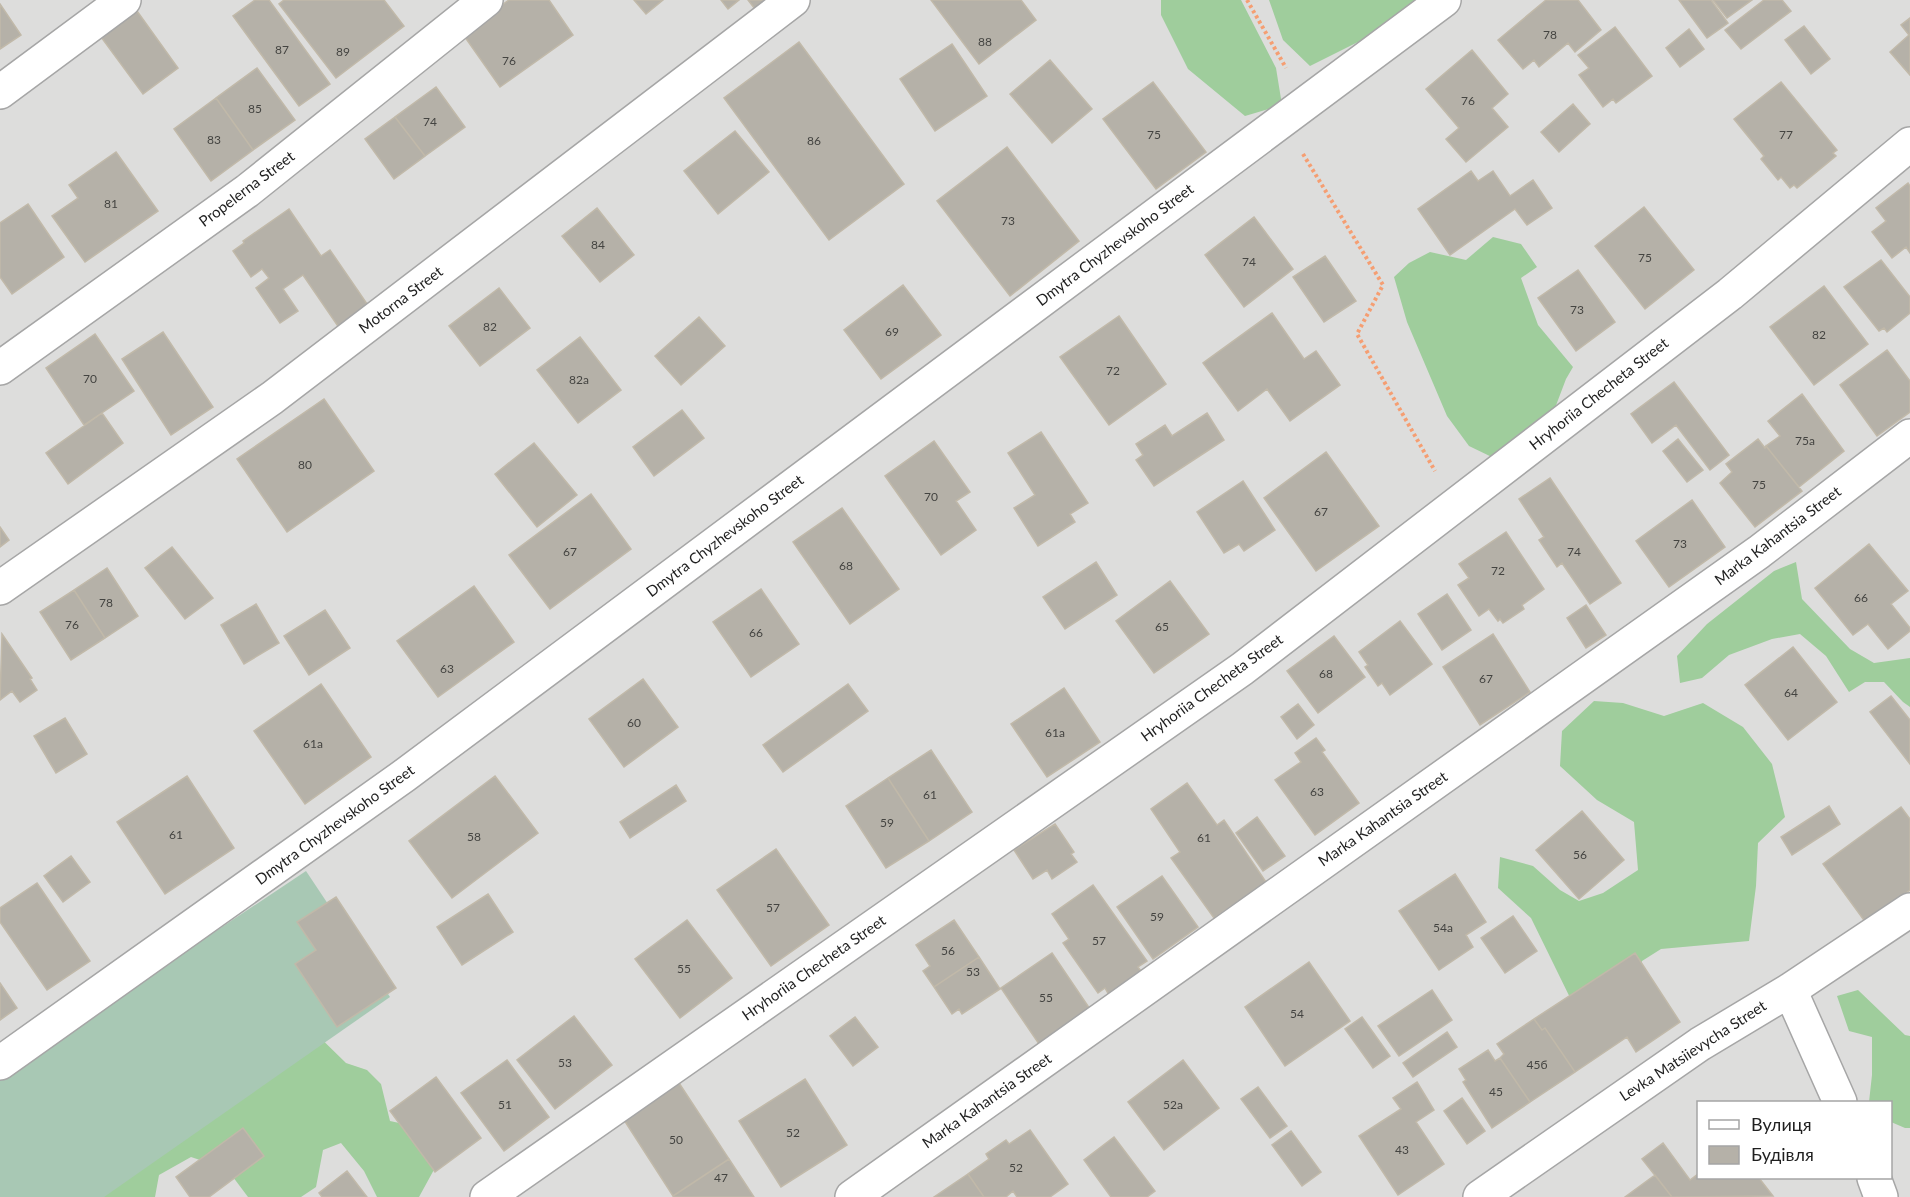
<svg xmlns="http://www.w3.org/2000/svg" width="1910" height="1197" font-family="Lato,sans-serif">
  <rect width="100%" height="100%" fill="#f0efe6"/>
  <path fill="#dddddc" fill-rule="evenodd" d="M0 0H1910V1197H0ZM1698 1102H1890V1178H1698Z"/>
  <path fill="#9fcd9c" d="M1161 0H1241L1276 68 1282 105 1245 116 1188 69 1161 15Z
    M1269 0H1419L1360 41 1310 66 1283 40Z
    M1493 237 1521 244 1537 267 1521 278 1538 325 1573 367 1566 379 1555 408 1498 460 1469 446 1447 416 1407 322 1394 277 1409 263 1430 252 1466 260Z
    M1796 562 1802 599 1850 649 1874 663 1910 658V707L1903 702 1884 682H1865L1849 692 1826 656 1800 634 1772 639 1729 655 1702 678 1680 683 1677 656 1707 624 1774 571Z
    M1594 701 1623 703 1664 716 1703 703 1743 727 1772 764 1785 817 1758 843 1756 886 1749 941 1661 949 1642 961 1624 1022 1580 1018 1531 918 1498 888 1500 857 1533 866 1560 890 1579 901 1603 893 1638 870 1634 822 1597 800 1560 766 1562 731Z
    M1858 990 1905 1035 1910 1036V1128H1905L1891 1122 1890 1102H1869L1872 1075V1037L1849 1031 1837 996Z
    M304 1022 346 1063 367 1070 381 1084 390 1121 427 1129 436 1166 419 1197H377L364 1171 341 1143 323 1150 316 1187 301 1197H248L227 1169 191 1157 159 1175 155 1197H0Z"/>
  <path fill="#a8c8b4" d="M306 871 390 997 104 1197H0V1075Z"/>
  <path fill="#b5b1a8" stroke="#c1b9a9" stroke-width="1.5" d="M255 0H269L330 84 299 106 233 16Z
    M284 0H384L404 26 336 78 279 4Z
    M509 0H549L573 35 500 87 462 33Z
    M634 0H663L646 14Z
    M721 0H739L728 9Z
    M748 0H775L758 13Z
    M931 0H1021L1036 20 979 64Z
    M1546 0H1578L1601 30 1575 52 1568 43 1539 67 1534 60 1523 69 1498 40Z
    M1679 0H1711L1728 23 1707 38Z
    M1713 0H1752L1727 18Z
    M1764 0H1782L1791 11 1741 49 1725 30Z
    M0 4 21 35 0 49Z
    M137 11 178 68 143 94 101 37Z
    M1910 18V75L1890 52 1909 35 1901 25Z
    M1804 26 1830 59 1811 74 1785 40Z
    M1615 27 1652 76 1616 103 1613 99 1603 107 1579 75 1589 68 1578 55Z
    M1689 29 1704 49 1680 67 1666 48Z
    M799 42 904 184 829 240 724 98Z
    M952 44 987 96 935 131 900 79Z
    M1472 50 1508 94 1492 108 1508 127 1466 162 1446 139 1459 128 1426 89Z
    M1050 60 1092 109 1052 143 1010 94Z
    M257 68 295 120 253 150 216 98Z
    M1153 82 1206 152 1156 189 1103 119Z
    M1781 82 1837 150 1833 153 1836 156 1797 188 1794 185 1790 188 1781 177 1778 180 1761 159 1764 156 1734 119Z
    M436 87 465 127 425 156 395 117Z
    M216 98 253 150 211 181 174 129Z
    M1573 104 1590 124 1559 152 1541 132Z
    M395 117 425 156 394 179 365 139Z
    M735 131 769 172 718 214 684 171Z
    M1007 147 1079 241 1010 296 937 201Z
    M116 152 158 211 85 262 52 216 78 198 69 185Z
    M1471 171 1478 181 1493 171 1510 196 1533 180 1552 208 1527 225 1515 209 1450 255 1418 209Z
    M1908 183 1910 186V253L1906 247 1892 258 1872 232 1886 221 1876 208Z
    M28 204 64 257 12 294 0 277V223Z
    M1644 207 1694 270 1645 309 1595 246Z
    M597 208 634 255 600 282 562 236Z
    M289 209 321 256 330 250 374 314 344 335 303 275 283 289 298 311 280 323 256 288 269 278 262 269 251 277 233 251 244 243 243 241Z
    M1254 217 1293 269 1244 307 1205 255Z
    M1325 256 1356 301 1324 322 1293 277Z
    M1881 260 1910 297V313L1887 332 1884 328 1879 331 1844 287Z
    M1578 270 1615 322 1576 351 1538 298Z
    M903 285 941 335 881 379 844 330Z
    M1824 286 1868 344 1814 385 1770 327Z
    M499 288 530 328 480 366 449 326Z
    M1272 313 1304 359 1316 351 1340 385 1290 421 1267 389 1238 411 1203 363Z
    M1119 316 1166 384 1109 425 1060 357Z
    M699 317 725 346 681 385 655 356Z
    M163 332 213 407 171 435 122 359Z
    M95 334 134 391 84 425 46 368Z
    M580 337 621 390 578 423 537 370Z
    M1887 350 1910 381V412L1877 436 1840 385Z
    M1674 382 1729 455 1710 470 1676 425 1652 443 1631 414Z
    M1802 394 1844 451 1799 487 1766 446 1780 436 1768 421Z
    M324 399 374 471 287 532 237 459Z
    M682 410 704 438 654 476 633 447Z
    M102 413 123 443 68 484 46 453Z
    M1207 413 1224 440 1154 486 1136 460 1143 455 1136 444 1165 425 1172 436Z
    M1041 432 1088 503 1070 514 1075 522 1038 546 1014 508 1035 495 1008 453Z
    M1678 439 1703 470 1687 482 1663 451Z
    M1758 439 1765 448 1766 446 1802 491 1755 527 1720 483 1732 472 1726 464Z
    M934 441 970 492 956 501 976 530 941 555 885 476Z
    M534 443 577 495 537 527 495 474Z
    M1326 452 1379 526 1316 571 1264 498Z
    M1550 478 1621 583 1590 604 1562 563 1557 567 1539 540 1544 537 1519 499Z
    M1243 481 1275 530 1244 551 1239 544 1224 553 1197 512Z
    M591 494 631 549 550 609 509 555Z
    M1692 500 1725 547 1669 587 1636 541Z
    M842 508 899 589 850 624 793 542Z
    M0 527 9 540 0 547Z
    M1506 532 1544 589 1522 605 1524 609 1503 623 1500 619 1498 621 1489 609 1479 616 1458 585 1469 578 1459 564Z
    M1869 544 1908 591 1891 604 1910 628V631L1888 649 1868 624 1853 635 1815 588Z
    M172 547 213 598 185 619 145 568Z
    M1096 562 1117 595 1065 629 1043 597Z
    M107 568 138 616 105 638 74 590Z
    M1170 581 1209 634 1154 673 1116 621Z
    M474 586 514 642 438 697 397 641Z
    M761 589 799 644 751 677 713 622Z
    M74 590 105 638 71 660 40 612Z
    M1447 594 1471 630 1442 650 1418 614Z
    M256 604 279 643 244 664 221 625Z
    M1586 605 1606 635 1586 648 1567 618Z
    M325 610 350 648 309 675 284 636Z
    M1400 621 1432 664 1390 695 1382 683 1378 686 1365 667 1368 665 1359 652Z
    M2 634 32 678 30 679 37 690 20 702 12 691 0 700Z
    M1493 634 1530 692 1480 725 1443 667Z
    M1334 636 1365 677 1318 713 1287 671Z
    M1793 647 1837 702 1788 740 1745 685Z
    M643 679 678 727 624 767 589 719Z
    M321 684 371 757 305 804 254 731Z
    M848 684 868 711 783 772 763 745Z
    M1064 688 1100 742 1047 777 1011 724Z
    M1891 696 1910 720V764L1870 712Z
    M1298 704 1314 725 1297 739 1281 717Z
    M65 718 87 754 56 773 34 736Z
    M1316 738 1325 750 1322 752 1359 803 1315 835 1275 780 1301 762 1295 753Z
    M931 750 972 812 929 841 888 778Z
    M187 776 234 848 165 894 117 822Z
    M495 776 538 833 452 898 409 841Z
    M888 778 929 841 886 868 846 806Z
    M1187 783 1217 825 1224 820 1266 882 1214 918 1171 858 1180 852 1151 809Z
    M676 785 686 801 630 838 620 822Z
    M1829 806 1840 824 1792 855 1781 837Z
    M1901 807 1910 819V890L1866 923 1823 864Z
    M1582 811 1624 860 1579 899 1536 850Z
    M1257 817 1285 856 1263 871 1236 833Z
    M1055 824 1074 852 1071 854 1077 862 1052 879 1047 870 1033 879 1014 850Z
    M776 849 829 925 771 966 717 890Z
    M71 856 90 882 63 902 44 876Z
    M1455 874 1486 922 1466 935 1473 947 1439 970 1399 911Z
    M1162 876 1198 927 1153 959 1117 907Z
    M37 883 90 961 47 990 0 922V908Z
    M1093 885 1147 961 1138 967 1143 974 1110 997 1105 988 1098 993 1063 943 1069 939 1052 914Z
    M488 894 513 932 462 965 437 927Z
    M336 897 396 988 337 1027 295 964 316 950 297 922Z
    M1513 916 1537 951 1505 973 1481 938Z
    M687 920 732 978 680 1018 635 959Z
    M954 920 979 957 934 987 923 971 930 966 916 945Z
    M1052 953 1090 1009 1039 1044 1001 988Z
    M1635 953 1680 1022 1636 1052 1627 1037 1575 1072 1545 1028 1542 1030 1534 1019Z
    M979 957 1000 989 962 1014 959 1009 952 1014 934 987Z
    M1309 962 1350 1021 1285 1066 1245 1007Z
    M0 983 17 1008 0 1020Z
    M1432 990 1452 1020 1399 1056 1378 1026Z
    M574 1016 612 1065 555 1109 517 1060Z
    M855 1017 878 1047 853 1066 830 1036Z
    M1362 1017 1390 1056 1373 1068 1345 1029Z
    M1534 1019 1542 1030 1545 1028 1575 1072 1530 1102 1500 1058 1504 1054 1497 1044Z
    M1447 1032 1457 1047 1413 1077 1403 1063Z
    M1488 1050 1495 1061 1500 1058 1530 1102 1492 1128 1463 1082 1466 1080 1459 1069Z
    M507 1060 549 1117 504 1151 461 1093Z
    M1183 1060 1219 1108 1164 1150 1128 1102Z
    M436 1077 481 1138 435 1172 390 1111Z
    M805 1079 847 1145 781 1187 739 1121Z
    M1417 1082 1434 1110 1416 1122 1444 1164 1398 1195 1359 1136 1401 1109 1393 1098Z
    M679 1083 729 1159 673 1196 624 1120Z
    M1258 1087 1287 1126 1270 1138 1241 1099Z
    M1462 1098 1485 1131 1467 1144 1444 1111Z
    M243 1128 264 1156 209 1197H190L176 1177Z
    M1030 1130 1068 1184 1050 1197H1017L1013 1191 1006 1197H984L968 1174 989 1159 986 1154 1006 1140 1009 1144Z
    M1291 1131 1321 1172 1302 1186 1272 1145Z
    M1114 1137 1155 1191 1147 1197H1111L1084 1160Z
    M1663 1143 1690 1180 1698 1174V1178H1759L1773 1196 1672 1197 1642 1159Z
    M729 1159 754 1197H674L673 1196Z
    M347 1171 367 1197H322L319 1193Z
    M968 1174 984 1197H934Z
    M1655 1175 1672 1197H1625Z"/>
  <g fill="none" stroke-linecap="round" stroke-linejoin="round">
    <g stroke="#a6a6a6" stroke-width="36">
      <path id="minor" d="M0 92 124 0
        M0 368 247 191 486 0
        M0 588 272 398 793 0
        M1790 990 1840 1102
        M0 1063 405 775 1444 0
        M1874 1178 1881 1197
        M487 1197 1242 669 1730 294 1910 144
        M852 1197 1759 552 1910 436
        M1480 1197 1700 1044 1790 990 1910 910"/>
    </g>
    <path stroke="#f59e72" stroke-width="4" stroke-dasharray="3 3" stroke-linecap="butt" d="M1247 0 1286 68
      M1303 154 1383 285 1357 334 1435 471"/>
    <use href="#minor" stroke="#fff" stroke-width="33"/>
  </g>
  <g text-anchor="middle" stroke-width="4.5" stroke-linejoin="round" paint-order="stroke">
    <g font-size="12" fill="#444441">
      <text x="1550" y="39">78</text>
      <text x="985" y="46">88</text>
      <text x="282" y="54">87</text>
      <text x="343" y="56">89</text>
      <text x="509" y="65">76</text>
      <text x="1468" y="105">76</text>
      <text x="255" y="113">85</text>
      <text x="430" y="126">74</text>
      <text x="1154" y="139">75</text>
      <text x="1786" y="139">77</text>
      <text x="214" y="144">83</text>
      <text x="814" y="145">86</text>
      <text x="111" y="208">81</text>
      <text x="1008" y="225">73</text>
      <text x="598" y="249">84</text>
      <text x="1645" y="262">75</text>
      <text x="1249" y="266">74</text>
      <text x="1577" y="314">73</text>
      <text x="490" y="331">82</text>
      <text x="892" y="336">69</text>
      <text x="1819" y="339">82</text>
      <text x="1113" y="375">72</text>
      <text x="90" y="383">70</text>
      <text x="579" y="384">82а</text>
      <text x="1805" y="445">75а</text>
      <text x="305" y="469">80</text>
      <text x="1759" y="489">75</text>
      <text x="931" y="501">70</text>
      <text x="1321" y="516">67</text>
      <text x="1680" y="548">73</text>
      <text x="570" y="556">67</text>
      <text x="1574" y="556">74</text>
      <text x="846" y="570">68</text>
      <text x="1498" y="575">72</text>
      <text x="1861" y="602">66</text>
      <text x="106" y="607">78</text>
      <text x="72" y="629">76</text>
      <text x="1162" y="631">65</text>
      <text x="756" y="637">66</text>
      <text x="447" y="673">63</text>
      <text x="1326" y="678">68</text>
      <text x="1486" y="683">67</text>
      <text x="1791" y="697">64</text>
      <text x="634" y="727">60</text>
      <text x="1055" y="737">61а</text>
      <text x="313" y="748">61а</text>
      <text x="1317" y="796">63</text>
      <text x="930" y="799">61</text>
      <text x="887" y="827">59</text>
      <text x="176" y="839">61</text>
      <text x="474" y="841">58</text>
      <text x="1204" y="842">61</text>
      <text x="1580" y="859">56</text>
      <text x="773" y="912">57</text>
      <text x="1157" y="921">59</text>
      <text x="1443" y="932">54а</text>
      <text x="1099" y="945">57</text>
      <text x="948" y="955">56</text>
      <text x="684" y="973">55</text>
      <text x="973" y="976">53</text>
      <text x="1046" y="1002">55</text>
      <text x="1297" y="1018">54</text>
      <text x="565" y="1067">53</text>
      <text x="1537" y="1069">45б</text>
      <text x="1496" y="1096">45</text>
      <text x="505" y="1109">51</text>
      <text x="1173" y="1109">52а</text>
      <text x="793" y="1137">52</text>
      <text x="676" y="1144">50</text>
      <text x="1402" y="1154">43</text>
      <text x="1016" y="1172">52</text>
      <text x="721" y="1182">47</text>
    </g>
    <g font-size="15" fill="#1f1f1f" stroke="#fff">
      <text transform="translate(247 189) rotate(-37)" y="5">Propelerna Street</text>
      <text transform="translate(1115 245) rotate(-37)" y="5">Dmytra Chyzhevskoho Street</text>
      <text transform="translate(401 300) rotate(-37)" y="5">Motorna Street</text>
      <text transform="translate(1599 394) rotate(-38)" y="5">Hryhoriia Checheta Street</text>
      <text transform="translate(725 536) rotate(-37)" y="5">Dmytra Chyzhevskoho Street</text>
      <text transform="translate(1778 536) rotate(-37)" y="5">Marka Kahantsia Street</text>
      <text transform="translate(1212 688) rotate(-36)" y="5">Hryhoriia Checheta Street</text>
      <text transform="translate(1383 819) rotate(-35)" y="5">Marka Kahantsia Street</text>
      <text transform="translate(335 825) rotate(-36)" y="5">Dmytra Chyzhevskoho Street</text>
      <text transform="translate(814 968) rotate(-35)" y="5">Hryhoriia Checheta Street</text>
      <text transform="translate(1693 1051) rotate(-33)" y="5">Levka Matsiievycha Street</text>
      <text transform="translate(987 1101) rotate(-35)" y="5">Marka Kahantsia Street</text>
    </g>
  </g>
  <rect x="1697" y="1101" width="195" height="78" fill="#ffffff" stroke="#a5a5a5" stroke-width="1.5"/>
  <rect x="1709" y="1120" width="30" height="9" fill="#ffffff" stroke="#a5a5a5" stroke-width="1.5"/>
  <text x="1751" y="1131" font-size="18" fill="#1f1f1f">Вулиця</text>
  <rect x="1709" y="1146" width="30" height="18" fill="#b5b1a8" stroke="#a5a5a5" stroke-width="1.5"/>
  <text x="1751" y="1161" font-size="18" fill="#1f1f1f">Будівля</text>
</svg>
